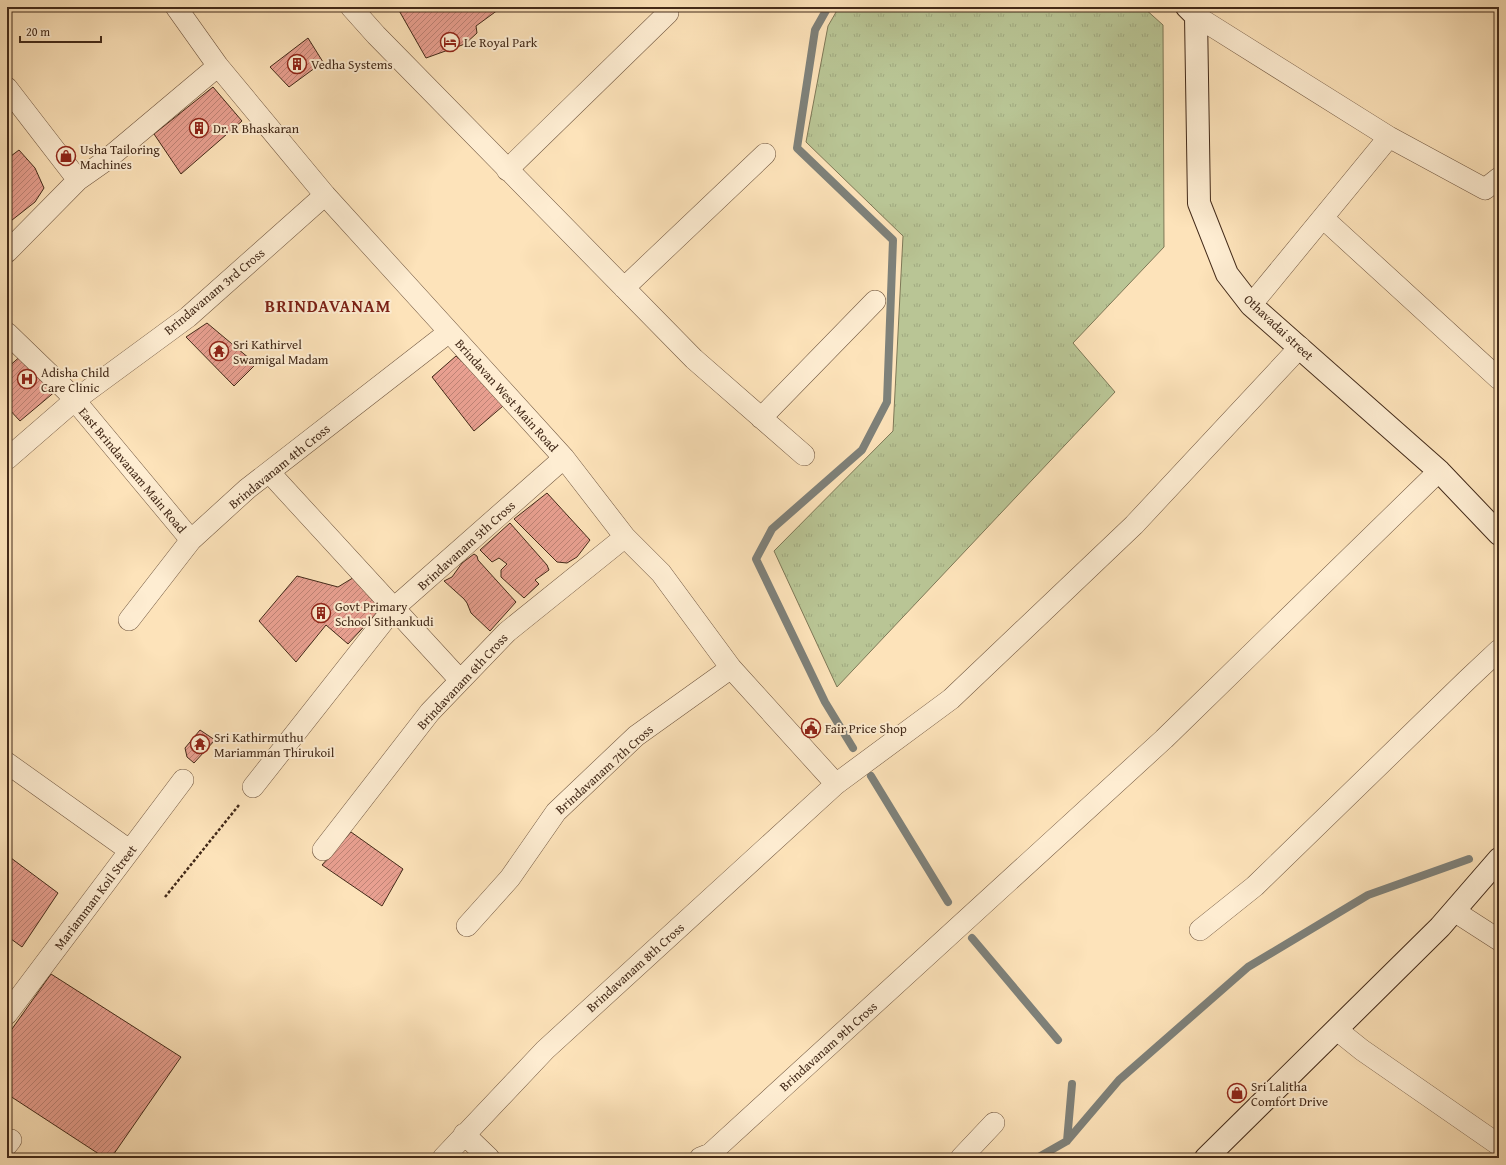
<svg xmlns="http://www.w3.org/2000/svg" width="1506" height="1165" font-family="'Gentium Book Plus',serif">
  <defs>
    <pattern id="grass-tufts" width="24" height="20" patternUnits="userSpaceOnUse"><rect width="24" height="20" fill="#b9c595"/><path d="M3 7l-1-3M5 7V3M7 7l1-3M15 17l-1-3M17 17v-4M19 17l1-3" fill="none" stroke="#a0a980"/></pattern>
    <pattern id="building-hatch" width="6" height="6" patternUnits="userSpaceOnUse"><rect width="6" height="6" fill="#e9a091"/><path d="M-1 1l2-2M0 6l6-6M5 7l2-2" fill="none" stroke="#be8376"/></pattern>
  </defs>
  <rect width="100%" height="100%" fill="#fde3ba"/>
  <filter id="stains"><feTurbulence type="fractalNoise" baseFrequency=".005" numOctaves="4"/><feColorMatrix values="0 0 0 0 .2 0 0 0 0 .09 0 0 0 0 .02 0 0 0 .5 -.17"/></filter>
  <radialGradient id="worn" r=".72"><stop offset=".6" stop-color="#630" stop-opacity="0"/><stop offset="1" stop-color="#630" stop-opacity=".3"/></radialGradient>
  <path fill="url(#grass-tufts)" stroke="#7e7857" d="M839 7H1143L1163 25 1164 247 1073 343 1115 392 837 687 774 551 893 431 903 236 806 142 828 26Z"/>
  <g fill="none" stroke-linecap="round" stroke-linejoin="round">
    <path stroke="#7e817a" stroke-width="8" d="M828 7 815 30 797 148 893 240 887 402 862 450 772 529 756 559 825 702 853 748
      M871 776 948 902
      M972 938 1058 1040
      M1067 1141 1072 1084
      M1037 1158 1067 1141 1119 1080 1248 967 1368 895 1469 859"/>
  </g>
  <path fill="url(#building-hatch)" stroke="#432a19" d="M397 7H502L476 26 477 33 465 44 426 58Z
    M308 38 323 62 289 87 270 67Z
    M213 87 242 121 181 174 154 134Z
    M19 150 35 168 44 188 35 202 7 224V159Z
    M207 323 256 364 234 386 186 337Z
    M23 354 57 390 20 421 7 407V368Z
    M456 356 481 378 503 406 474 431 432 377Z
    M547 493 590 540 577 557 567 563 557 562 514 519Z
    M510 523 547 565 549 570 535 580 539 584 524 598 501 577V570L507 564 499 558 492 562 480 550Z
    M474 554 477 556 478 560 516 602 490 631 471 613 467 603 464 599 444 581 452 577 462 563Z
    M297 576 338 587 356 576 383 606 348 644 326 625 296 662 259 621Z
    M200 730 215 740 194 763 187 757 185 748Z
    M351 832 403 869 382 906 322 865Z
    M7 855 58 893 22 947 7 936Z
    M51 974 181 1057 111 1158H105L7 1094V1036Z"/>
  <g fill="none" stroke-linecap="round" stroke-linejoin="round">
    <g stroke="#725841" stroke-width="22">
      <path id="street" d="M176 7 218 66 325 195 564 458 625 537 661 573 731 668 836 784
        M351 7 376 35 694 359 804 455
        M1196 16 1389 137 1251 305
        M7 88 78 180
        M1389 137 1485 189 1499 178
        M507 170 668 13
        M1323 218 1499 379
        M7 252 78 180 105 161 218 66
        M624 288 765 154
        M7 333 67 391 191 540
        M761 418 875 301
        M7 459 75 400 188 317 325 195
        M269 472 460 680
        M129 620 191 540 247 489 449 332
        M7 763 129 850
        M253 787 394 608 564 458
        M323 850 430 712 507 632 625 537
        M1454 911 1499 940
        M467 926 510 878 556 812 636 736 731 668
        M1200 930 1255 886 1467 680 1499 650
        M7 1014 183 780
        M1337 1030 1362 1050 1499 1145
        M464 1134 489 1158
        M7 1145 11 1140
        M443 1158 545 1050 836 784 951 699 1134 525 1300 347
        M700 1158 710 1154 1164 739 1439 471
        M961 1158 994 1123"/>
    </g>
    <g stroke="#432a19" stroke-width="24">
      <path id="secondary" d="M1187 7 1196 16 1199 203 1227 274 1251 305 1439 471 1499 534
        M1206 1158 1440 927 1499 859"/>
    </g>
    <path stroke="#432a19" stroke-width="2.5" stroke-dasharray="3 2" stroke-linecap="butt" d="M165 897 239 805"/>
    <use href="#street" stroke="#feedd2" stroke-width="21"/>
    <use href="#secondary" stroke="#feedd2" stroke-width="22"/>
  </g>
  <defs>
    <g id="hotel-ring" transform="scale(1)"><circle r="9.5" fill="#feedd2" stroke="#8f2418" stroke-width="1.5"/><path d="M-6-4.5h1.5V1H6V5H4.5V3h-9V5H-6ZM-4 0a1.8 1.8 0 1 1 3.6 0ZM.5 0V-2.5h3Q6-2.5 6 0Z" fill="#8f2418"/></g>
    <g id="building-ring" transform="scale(1)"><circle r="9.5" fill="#feedd2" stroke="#8f2418" stroke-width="1.5"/><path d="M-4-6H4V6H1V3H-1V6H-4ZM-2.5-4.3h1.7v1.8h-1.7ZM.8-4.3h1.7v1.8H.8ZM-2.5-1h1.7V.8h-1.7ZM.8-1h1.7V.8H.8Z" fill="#8f2418"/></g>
    <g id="shop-ring" transform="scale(1)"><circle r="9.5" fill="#feedd2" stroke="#8f2418" stroke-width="1.5"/><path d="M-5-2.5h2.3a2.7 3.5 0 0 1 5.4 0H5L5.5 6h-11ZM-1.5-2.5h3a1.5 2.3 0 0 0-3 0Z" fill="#8f2418"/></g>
    <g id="temple-ring" transform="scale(1)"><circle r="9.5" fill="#feedd2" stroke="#8f2418" stroke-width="1.5"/><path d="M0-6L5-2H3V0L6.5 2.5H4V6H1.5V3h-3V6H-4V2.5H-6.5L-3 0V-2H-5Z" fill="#8f2418"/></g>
    <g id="hospital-ring" transform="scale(1)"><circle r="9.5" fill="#feedd2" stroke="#8f2418" stroke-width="1.5"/><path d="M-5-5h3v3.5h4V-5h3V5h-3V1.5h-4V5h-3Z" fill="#8f2418"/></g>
    <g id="civic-ring" transform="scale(1)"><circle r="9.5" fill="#feedd2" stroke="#8f2418" stroke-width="1.5"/><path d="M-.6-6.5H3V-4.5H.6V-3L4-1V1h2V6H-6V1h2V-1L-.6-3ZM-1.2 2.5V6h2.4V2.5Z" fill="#8f2418"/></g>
  </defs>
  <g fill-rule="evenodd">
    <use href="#hotel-ring" x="450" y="42"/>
    <use href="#building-ring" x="297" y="64"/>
    <use href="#building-ring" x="199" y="128"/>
    <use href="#shop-ring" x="66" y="156"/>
    <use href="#temple-ring" x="219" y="351"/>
    <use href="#hospital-ring" x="27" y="379"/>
    <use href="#building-ring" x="321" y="613"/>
    <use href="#civic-ring" x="811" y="728"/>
    <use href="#temple-ring" x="200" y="744"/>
    <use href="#shop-ring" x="1237" y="1093"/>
  </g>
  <g text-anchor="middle" stroke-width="4" stroke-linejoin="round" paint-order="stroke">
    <g font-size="13" fill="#432a19" stroke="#feedd2" text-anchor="start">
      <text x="464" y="47">Le Royal Park</text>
      <text x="311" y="69">Vedha Systems</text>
      <text x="213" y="133">Dr. R Bhaskaran</text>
      <text x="80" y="154">Usha Tailoring<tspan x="80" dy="15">Machines</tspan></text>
      <text x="233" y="349">Sri Kathirvel<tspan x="233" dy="15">Swamigal Madam</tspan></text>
      <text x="41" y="377">Adisha Child<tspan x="41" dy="15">Care Clinic</tspan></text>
      <text x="335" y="611">Govt Primary<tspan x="335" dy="15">School Sithankudi</tspan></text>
      <text x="825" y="733">Fair Price Shop</text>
      <text x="214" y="742">Sri Kathirmuthu<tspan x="214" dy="15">Mariamman Thirukoil</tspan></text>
      <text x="1251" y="1091">Sri Lalitha<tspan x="1251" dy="15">Comfort Drive</tspan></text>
    </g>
    <g font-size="13" fill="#432a19" stroke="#feedd2">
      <text transform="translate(214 291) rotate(-40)" y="5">Brindavanam 3rd Cross</text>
      <text transform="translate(1279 327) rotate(43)" y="5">Othavadai street</text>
      <text transform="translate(507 395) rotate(48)" y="5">Brindavan West Main Road</text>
      <text transform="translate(279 466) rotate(-39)" y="5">Brindavanam 4th Cross</text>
      <text transform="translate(133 470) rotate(50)" y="5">East Brindavanam Main Road</text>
      <text transform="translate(466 545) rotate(-42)" y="5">Brindavanam 5th Cross</text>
      <text transform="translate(462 681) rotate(-47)" y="5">Brindavanam 6th Cross</text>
      <text transform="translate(604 769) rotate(-42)" y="5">Brindavanam 7th Cross</text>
      <text transform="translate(95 897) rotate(-53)" y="5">Mariamman Koil Street</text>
      <text transform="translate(635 967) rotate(-42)" y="5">Brindavanam 8th Cross</text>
      <text transform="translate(828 1046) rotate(-42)" y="5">Brindavanam 9th Cross</text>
    </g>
    <g font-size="17" font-weight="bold" letter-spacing="1" fill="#7a1f14" stroke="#feedd2">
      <text x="328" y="312">BRINDAVANAM</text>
    </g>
  </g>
  <rect width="1506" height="1165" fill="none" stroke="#fde3ba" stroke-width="24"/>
  <rect x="8" y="8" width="1490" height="1149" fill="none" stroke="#432a19" stroke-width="2"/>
  <rect x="12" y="12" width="1482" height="1141" fill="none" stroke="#432a19"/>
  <path d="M20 36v6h81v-6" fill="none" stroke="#432a19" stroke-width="2"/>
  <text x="26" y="36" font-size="12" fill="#432a19" stroke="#feedd2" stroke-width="3" paint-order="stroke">20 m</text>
  <rect width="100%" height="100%" filter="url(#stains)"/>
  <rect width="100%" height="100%" fill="url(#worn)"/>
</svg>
